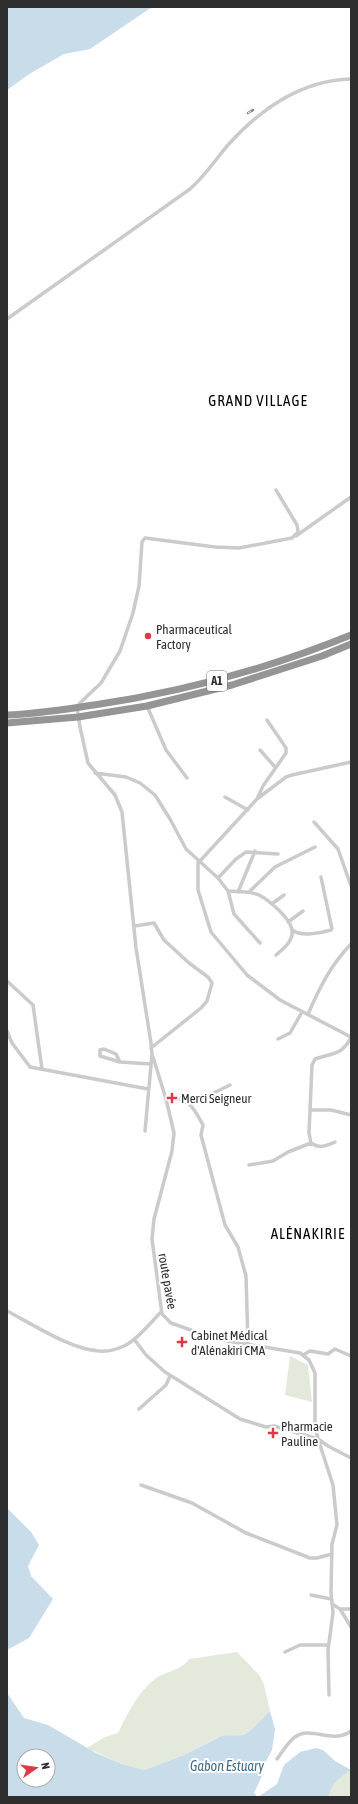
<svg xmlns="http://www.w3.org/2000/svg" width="358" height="1804" font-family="'Asap Condensed',sans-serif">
  <rect width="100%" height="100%" fill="#fff"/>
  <path fill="#e3eadc" d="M290 1356 308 1365 312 1402 285 1395Z
    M237 1652 260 1676 264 1685 270 1711 250 1731 243 1735 218 1737 184 1755 144 1770 122 1764 87 1748 105 1737 118 1733C128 1713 137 1693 155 1679 165 1671 182 1671 189 1659Z
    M351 1770V1797H329C331 1783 340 1778 351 1770Z"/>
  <path fill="#c9dce9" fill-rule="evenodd" d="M7 7H152L90 49 64 54 31 73 7 90Z
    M7 1508 31 1532 39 1545 28 1566 31 1576 53 1599 29 1638 7 1650Z
    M7 1693 24 1718 48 1725 96 1753 122 1764 144 1770 184 1755 221 1736 243 1735 250 1731 270 1711 275 1729 272 1750 265 1763 261 1778 254 1793 258 1797 277 1784 284 1765 300 1752 316 1748 323 1750 335 1761 351 1770C340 1778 331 1783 329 1797H7ZM24 1756H48V1780H24Z"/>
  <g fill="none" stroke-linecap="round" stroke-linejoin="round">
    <path stroke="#cbcbcb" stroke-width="3.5" d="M7 319 190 189C205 176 215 160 228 145 260 109 302 80 351 79
      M296 536 351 497
      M147 706 166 750 187 778
      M260 750 275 767
      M95 773 126 777 140 783 155 795 170 819 186 849 218 878 228 891 234 914 260 943
      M225 797 248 810
      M257 799 286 777 292 775 351 762
      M314 822 338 849 351 886
      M198 861V890L211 932 247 975 280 1000 351 1037
      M199 862 257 799 263 786 286 753V748L267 720
      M218 878 236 859 246 852 278 854
      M228 891C238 892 250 891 259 895 269 900 291 919 292 930 294 941 283 949 276 955
      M238 892 255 851
      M249 892 275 867 315 847
      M273 903 284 895
      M288 922 303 911
      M134 926 154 923 164 940 189 963 208 977 212 983 207 1001 201 1008 151 1048
      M292 930C301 937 321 933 331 930L332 929 321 877
      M7 981 33 1005 42 1069
      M308 1014C320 987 330 966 351 944
      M7 1031 12 1043 30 1067 148 1089
      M278 1039 290 1033 302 1012
      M153 1057 166 1099 174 1133 172 1151 154 1219 152 1239 162 1314 171 1323 216 1339 300 1353 309 1360 315 1373V1426L318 1439 328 1446 351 1458
      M120 1062 116 1054 104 1049 100 1050V1056L120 1062 151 1064
      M166 1099C189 1096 193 1107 203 1125L201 1135 225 1225 238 1247 246 1276 248 1344
      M191 1104 230 1085
      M310 1110H331L351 1115
      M145 1131 152 1054 151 1043 136 948 122 812 115 795 88 763 80 727 77 708 80 703 101 683 120 651 133 613 139 586 142 542 145 538 215 547 239 548 292 538 298 532 297 525 276 490
      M311 1143 309 1133 312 1065 315 1059C332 1053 343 1055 351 1037
      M249 1165 273 1161 288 1152 311 1143C320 1149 325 1146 335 1142
      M7 1311C32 1324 72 1350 99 1351 108 1352 118 1349 126 1345 139 1338 151 1322 161 1312
      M134 1339 146 1355 165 1372 240 1419 266 1427 274 1426 318 1439 333 1485 337 1525 332 1544 331 1592 333 1613 328 1650 329 1695
      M303 1355 310 1351 328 1354 335 1349 351 1356
      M139 1409 166 1385 170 1376
      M141 1485 192 1503 246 1533 310 1558H317L332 1554
      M311 1595 331 1599
      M332 1604 340 1609H351
      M340 1609 351 1627
      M285 1652 300 1645H329
      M277 1759C282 1752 288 1742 295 1737 311 1725 332 1745 351 1731"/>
    <path stroke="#959595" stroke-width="7" d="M7 715C36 714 66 709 94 705 184 692 267 669 351 635
      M7 723 78 717 147 706 232 685 322 656 351 644"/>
    <g stroke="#838383" stroke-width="2.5">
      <path id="rail" d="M248 113 253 110"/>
    </g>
    <use href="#rail" stroke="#fff" stroke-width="1" stroke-dasharray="3" stroke-linecap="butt"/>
  </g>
  <g fill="#d93c46" stroke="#fff" stroke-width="1.5">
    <circle cx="148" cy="636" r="4"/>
    <path d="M170 1092h4v4h4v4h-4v4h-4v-4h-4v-4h4z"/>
    <path d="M180 1336h4v4h4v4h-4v4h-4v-4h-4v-4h4z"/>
    <path d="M271 1427h4v4h4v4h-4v4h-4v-4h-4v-4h4z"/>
  </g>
  <g text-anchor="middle" stroke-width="4" stroke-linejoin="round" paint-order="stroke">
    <rect fill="#fff" stroke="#6d6d6d" stroke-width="1" x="207" y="671" width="20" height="20" rx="3"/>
    <g font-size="12" font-weight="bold" fill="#2e2e2e">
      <text x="217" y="685">A1</text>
    </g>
    <g font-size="13" fill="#2e2e2e" stroke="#fff" text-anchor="start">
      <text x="156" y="634">Pharmaceutical<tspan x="156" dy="15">Factory</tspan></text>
      <text x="181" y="1103">Merci Seigneur</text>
      <text x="191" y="1340">Cabinet Médical<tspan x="191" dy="15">d'Alénakiri CMA</tspan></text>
      <text x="281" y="1431">Pharmacie<tspan x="281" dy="15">Pauline</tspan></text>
    </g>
    <g font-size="13" fill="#2e2e2e" stroke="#fff">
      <text transform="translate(168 1281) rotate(80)" y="5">route pavée</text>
    </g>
    <g font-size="14" font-style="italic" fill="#416d8a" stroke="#fff">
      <text x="227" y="1771">Gabon Estuary</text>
    </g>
    <g font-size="15" letter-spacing="1" fill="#000" stroke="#fff">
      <text x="258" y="406">GRAND VILLAGE</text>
      <text x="308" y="1239">ALÉNAKIRIE</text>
    </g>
  </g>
  <rect width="358" height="1804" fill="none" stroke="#2e2e2e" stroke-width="16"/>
  <g transform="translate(36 1768) rotate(77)"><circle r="19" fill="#ffffff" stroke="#ababab"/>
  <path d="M0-3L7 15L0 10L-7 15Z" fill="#d93c46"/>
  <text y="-6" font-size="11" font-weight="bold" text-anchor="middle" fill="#2e2e2e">N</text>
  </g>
</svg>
